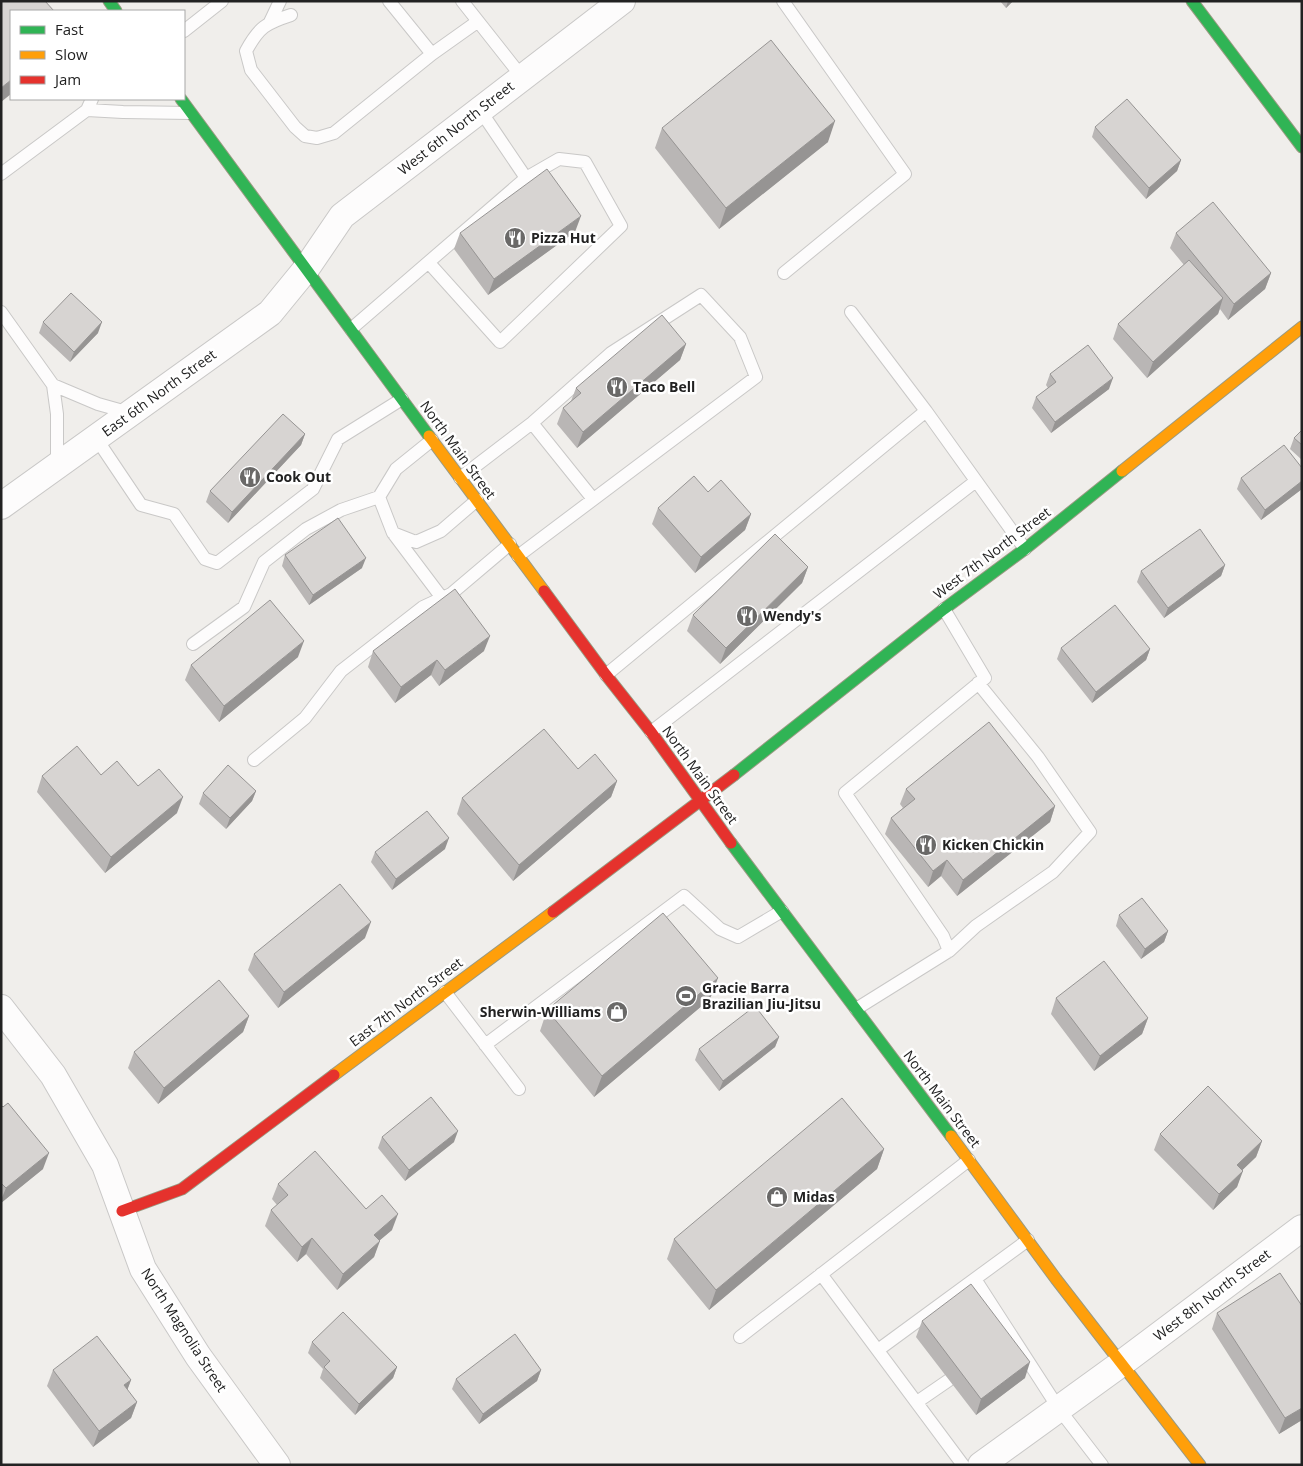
<svg xmlns="http://www.w3.org/2000/svg" width="1303" height="1466" font-family="'Open Sans',sans-serif">
  <rect width="100%" height="100%" fill="#f0eeeb"/>
  <g fill="none" stroke-linecap="round" stroke-linejoin="round">
    <g stroke="#c9c8c7" stroke-width="14">
      <path id="lane" d="M389 1 432 54
        M462 1 522 77
        M783 1 905 174 784 273
        M291 15C266 23 259 27 246 51L251 70 295 127 305 136 317 138 334 133 432 54 477 22
        M270 22 280 1
        M184 31 222 1
        M87 110 123 112 190 113
        M480 110 526 178
        M1 174 87 110 92 99
        M1 312 53 385 57 414V465
        M851 312 926 411 1025 549
        M351 329 526 178 559 159 585 162 621 226 500 342 429 263
        M53 385 98 404 130 413
        M532 423 593 499
        M96 438 141 505 174 514 205 559 217 563 313 489 338 439 402 399
        M432 440 396 469 379 497 393 533 416 542 441 531 477 500
        M460 478 532 423 611 353 701 295 740 337 756 377 518 556
        M393 533 442 598
        M193 644 244 607 264 562 306 529 341 510 379 497
        M606 675 926 411
        M651 732 976 481
        M254 760 305 718 341 671 423 607 451 594 510 544
        M949 951 976 926 1053 872 1090 832 1038 757 978 683
        M445 992 519 1089
        M856 1009 949 951 943 936 845 793 985 678 944 609
        M485 1045 684 896 720 929 738 937 782 911
        M821 1274 963 1465
        M975 1279 1059 1409 1102 1465
        M740 1337 969 1160
        M878 1350 1028 1240
        M917 1402 949 1380"/>
    </g>
    <g stroke="#c9c8c7" stroke-width="28">
      <path id="street" d="M1 506 270 313 306 269 342 216 622 1
        M1 1008 53 1075 105 1165 143 1269 198 1356 277 1465
        M981 1465 1122 1363 1302 1228"/>
    </g>
    <g stroke="#999a82" stroke-width="13">
      <path id="fast" d="M109 1 116 11
        M1192 1 1302 147
        M181 99 429 436
        M734 775 944 609 1025 549 1122 471
        M731 843 951 1136"/>
    </g>
    <g stroke="#999a82" stroke-width="13">
      <path id="slow" d="M429 436 544 591
        M1122 471 1302 327
        M334 1075 553 912
        M951 1136 1056 1279 1200 1465"/>
    </g>
    <g stroke="#999a82" stroke-width="13">
      <path id="jam" d="M544 591 606 675 651 732 731 843
        M553 912 734 775
        M122 1211 182 1189 334 1075"/>
    </g>
    <use href="#lane" stroke="#fdfcfc" stroke-width="12"/>
    <use href="#street" stroke="#fdfcfc" stroke-width="26"/>
    <use href="#fast" stroke="#30b455" stroke-width="11"/>
    <use href="#slow" stroke="#ff9f0a" stroke-width="11"/>
    <use href="#jam" stroke="#e5322d" stroke-width="11"/>
  </g>
  <path fill="#b9b6b5" d="M1000 1H1013L1006 8Z
    M1095 127 1181 160 1177 171 1146 199 1092 137Z
    M662 128 828 142 719 229 655 148Z
    M575 232 488 295 454 249 460 233Z
    M1176 233 1271 273 1265 289 1228 320 1220 309 1218 314 1147 378 1113 339 1118 324 1184 265 1170 248Z
    M43 322 98 333 70 362 39 333Z
    M686 344 680 360 577 448 557 424 563 408 571 401 576 388Z
    M1050 374 1109 389 1051 433 1032 408 1036 397 1048 388 1046 385Z
    M1302 430V460L1290 449 1294 438Z
    M305 434 301 445 228 523 206 502 210 491Z
    M1302 468V489L1261 520 1237 489 1241 478Z
    M708 492 751 514 745 530 695 573 652 524 658 508Z
    M285 555 362 568 309 605 282 566Z
    M1225 565 1221 576 1164 618 1137 582 1141 571Z
    M808 567 802 583 720 664 687 631 693 615Z
    M1061 648 1150 649 1146 660 1092 703 1057 659Z
    M373 651H484L439 686 431 675 395 703 368 667Z
    M298 657 219 722 185 680 191 665Z
    M578 769 617 781 611 797 513 881 457 814 462 798Z
    M101 775 138 786 177 813 105 873 37 792 42 776Z
    M906 789 1055 806 1050 822 957 896 941 876 928 887 885 834 891 818 903 808 900 804Z
    M256 791 252 801 226 829 199 804 203 793Z
    M445 849 392 890 371 862 375 852Z
    M1119 915 1168 931 1164 942 1141 959 1116 926Z
    M365 938 278 1008 248 970 254 954Z
    M1056 998 1148 1018 1142 1034 1094 1071 1051 1014Z
    M710 999 594 1097 540 1031 547 1010Z
    M249 1016 243 1032 158 1104 128 1068 134 1052Z
    M779 1037 775 1047 719 1091 695 1060 699 1049Z
    M1 1105 43 1169 1 1203Z
    M1160 1134 1262 1141 1256 1157 1242 1170 1237 1187 1213 1210 1154 1150Z
    M382 1137 454 1142 405 1181 378 1148Z
    M884 1149 877 1169 709 1310 667 1259 674 1239Z
    M278 1184 366 1209 392 1230 379 1241 374 1257 337 1290 306 1254 297 1262 265 1226 271 1210 277 1205 272 1199Z
    M1217 1313 1302 1420 1279 1434 1212 1329Z
    M922 1321 1025 1378 976 1415 916 1337Z
    M312 1342 397 1367 393 1378 355 1415 320 1378 323 1369 308 1353Z
    M53 1370 131 1380 127 1390 137 1402 131 1418 93 1447 47 1386Z
    M541 1370 537 1381 479 1424 452 1389 456 1379Z"/>
  <path fill="#969493" d="M1008 1H1013L1006 8Z
    M11 80V94L1 102V88Z
    M835 121 828 142 719 229 726 208Z
    M1181 160 1177 171 1146 199 1149 188Z
    M581 216 575 232 488 295 494 279Z
    M1271 273 1265 289 1228 320 1234 304Z
    M1223 298 1218 314 1147 378 1153 362Z
    M102 322 98 333 70 362 74 352Z
    M686 344 680 360 577 448 583 432Z
    M1113 378 1109 389 1051 433 1055 422Z
    M305 434 301 445 228 523 232 512Z
    M1302 481V489L1261 520 1265 510Z
    M751 514 745 530 695 573 701 557Z
    M366 558 362 568 309 605 313 595Z
    M1225 565 1221 576 1164 618 1168 608Z
    M808 567 802 583 720 664 726 648Z
    M490 636 484 651 439 686 445 670Z
    M304 641 298 657 219 722 224 706Z
    M1150 649 1146 660 1092 703 1096 692Z
    M437 660 431 675 395 703 401 687Z
    M617 781 611 797 513 881 519 865Z
    M256 791 252 801 226 829 230 818Z
    M183 797 177 813 105 873 111 857Z
    M1055 806 1050 822 957 896 963 880Z
    M449 838 445 849 392 890 396 879Z
    M947 860 941 876 928 887 933 871Z
    M371 922 365 938 278 1008 284 992Z
    M1168 931 1164 942 1141 959 1145 949Z
    M718 978 710 999 594 1097 602 1076Z
    M249 1016 243 1032 158 1104 164 1088Z
    M1148 1018 1142 1034 1094 1071 1100 1056Z
    M779 1037 775 1047 719 1091 723 1081Z
    M458 1131 454 1142 405 1181 409 1170Z
    M1262 1141 1256 1157 1231 1181 1237 1165Z
    M884 1149 877 1169 709 1310 716 1290Z
    M49 1153 43 1169 1 1203V1200L6 1188Z
    M1243 1171 1237 1187 1213 1210 1219 1194Z
    M398 1214 392 1230 368 1250 374 1235Z
    M312 1238 306 1254 297 1262 302 1247Z
    M380 1241 374 1257 337 1290 343 1274Z
    M1030 1362 1025 1378 976 1415 981 1399Z
    M397 1367 393 1378 355 1415 359 1404Z
    M541 1370 537 1381 479 1424 483 1414Z
    M131 1380 125 1396 124 1385Z
    M137 1402 131 1418 93 1447 99 1431Z
    M1302 1408V1420L1279 1434 1285 1418Z"/>
  <path fill="#d7d4d2" stroke="#969493" d="M1 1H45L54 11H11V80L1 88Z
    M771 40 835 121 726 208 662 128Z
    M1127 99 1181 160 1149 188 1095 127Z
    M547 169 581 216 494 279 460 233Z
    M1213 202 1271 273 1234 304 1176 233Z
    M1189 260 1223 298 1153 362 1118 324Z
    M71 293 102 322 74 352 43 322Z
    M662 315 686 344 583 432 563 408 581 393 576 388Z
    M1088 345 1113 378 1055 422 1036 397 1056 382 1050 374Z
    M283 414 305 434 232 512 210 491Z
    M1302 430V445L1294 438Z
    M1284 445 1302 468V481L1265 510 1241 478Z
    M694 476 708 492 721 480 751 514 701 557 658 508Z
    M338 518 366 558 313 595 285 555Z
    M1200 529 1225 565 1168 608 1141 571Z
    M775 534 808 567 726 648 693 615Z
    M455 589 490 636 445 670 437 660 401 687 373 651Z
    M270 600 304 641 224 706 191 665Z
    M1115 605 1150 649 1096 692 1061 648Z
    M989 722 1055 806 963 880 947 860 933 871 891 818 915 799 906 789Z
    M544 729 578 769 595 754 617 781 519 865 462 798Z
    M77 746 101 775 117 761 138 786 159 769 183 797 111 857 42 776Z
    M228 765 256 791 230 818 203 793Z
    M427 811 449 838 396 879 375 852Z
    M340 884 371 922 284 992 254 954Z
    M1142 898 1168 931 1145 949 1119 915Z
    M663 913 718 978 602 1076 547 1010Z
    M1104 961 1148 1018 1100 1056 1056 998Z
    M219 980 249 1016 164 1088 134 1052Z
    M755 1006 779 1037 723 1081 699 1049Z
    M1208 1086 1262 1141 1237 1165 1243 1171 1219 1194 1160 1134Z
    M431 1097 458 1131 409 1170 382 1137Z
    M842 1098 884 1149 716 1290 674 1239Z
    M8 1103 49 1153 6 1188 1 1183V1105L3 1107Z
    M315 1151 366 1209 382 1195 398 1214 374 1235 380 1241 343 1274 312 1238 302 1247 271 1210 288 1195 278 1184Z
    M1280 1273 1302 1306V1408L1285 1418 1217 1313Z
    M971 1284 1030 1362 981 1399 922 1321Z
    M343 1312 397 1367 359 1404 324 1367 330 1361 312 1342Z
    M515 1334 541 1370 483 1414 456 1379Z
    M97 1336 131 1380 124 1385 137 1402 99 1431 53 1370Z"/>
  <defs>
    <g id="restaurant-disc" transform="scale(1.125)"><circle r="9.5" fill="#6a6968" stroke="#fff"/><path d="M-5-6h1v4h1v-4h1v4h1v-4h1v5L-1.5 .5V6h-2V.5L-5-1ZM5-6V6H3V1.5H1.5Q1.5-4 5-6Z" fill="#fff"/></g>
    <g id="stadium-disc" transform="scale(1.125)"><circle r="9.5" fill="#6a6968" stroke="#fff"/><path d="M0-5a6.5 5 0 1 0 0 10a6.5 5 0 1 0 0-10ZM-3.5-1.8h7v3.6h-7Z" fill="#fff"/></g>
    <g id="shop-disc" transform="scale(1.125)"><circle r="9.5" fill="#6a6968" stroke="#fff"/><path d="M-5-2.5h2.3a2.7 3.5 0 0 1 5.4 0H5L5.5 6h-11ZM-1.5-2.5h3a1.5 2.3 0 0 0-3 0Z" fill="#fff"/></g>
  </defs>
  <g fill-rule="evenodd">
    <use href="#restaurant-disc" x="515" y="238"/>
    <use href="#restaurant-disc" x="617" y="387"/>
    <use href="#restaurant-disc" x="250" y="477"/>
    <use href="#restaurant-disc" x="747" y="616"/>
    <use href="#restaurant-disc" x="926" y="845"/>
    <use href="#stadium-disc" x="686" y="996"/>
    <use href="#shop-disc" x="617" y="1012"/>
    <use href="#shop-disc" x="777" y="1197"/>
  </g>
  <g text-anchor="middle" stroke-width="5" stroke-linejoin="round" paint-order="stroke">
    <g font-size="14" fill="#222" stroke="#fff">
      <text transform="translate(456 128) rotate(-38)" y="5">West 6th North Street</text>
      <text transform="translate(159 393) rotate(-36)" y="5">East 6th North Street</text>
      <text transform="translate(458 450) rotate(54)" y="5">North Main Street</text>
      <text transform="translate(992 553) rotate(-37)" y="5">West 7th North Street</text>
      <text transform="translate(700 775) rotate(54)" y="5">North Main Street</text>
      <text transform="translate(406 1002) rotate(-37)" y="5">East 7th North Street</text>
      <text transform="translate(942 1099) rotate(53)" y="5">North Main Street</text>
      <text transform="translate(1212 1295) rotate(-37)" y="5">West 8th North Street</text>
      <text transform="translate(184 1330) rotate(57)" y="5">North Magnolia Street</text>
    </g>
    <g font-size="14" font-weight="bold" fill="#222" stroke="#fff" text-anchor="start">
      <text x="531" y="243">Pizza Hut</text>
      <text x="633" y="392">Taco Bell</text>
      <text x="266" y="482">Cook Out</text>
      <text x="763" y="621">Wendy's</text>
      <text x="942" y="850">Kicken Chickin</text>
      <text x="702" y="993">Gracie Barra<tspan x="702" dy="16">Brazilian Jiu-Jitsu</tspan></text>
      <text x="601" y="1017" text-anchor="end">Sherwin-Williams</text>
      <text x="793" y="1202">Midas</text>
    </g>
  </g>
  <rect width="1303" height="1466" fill="none" stroke="#222222" stroke-width="5"/>
  <rect x="10" y="10" width="175" height="90" fill="#ffffff" stroke="#a7a7a7"/>
  <rect x="20" y="26" width="25" height="8" fill="#30b455" stroke="#a7a7a7"/>
  <text x="55" y="35" font-size="15" fill="#222222">Fast</text>
  <rect x="20" y="51" width="25" height="8" fill="#ff9f0a" stroke="#a7a7a7"/>
  <text x="55" y="60" font-size="15" fill="#222222">Slow</text>
  <rect x="20" y="76" width="25" height="8" fill="#e5322d" stroke="#a7a7a7"/>
  <text x="55" y="85" font-size="15" fill="#222222">Jam</text>
</svg>
